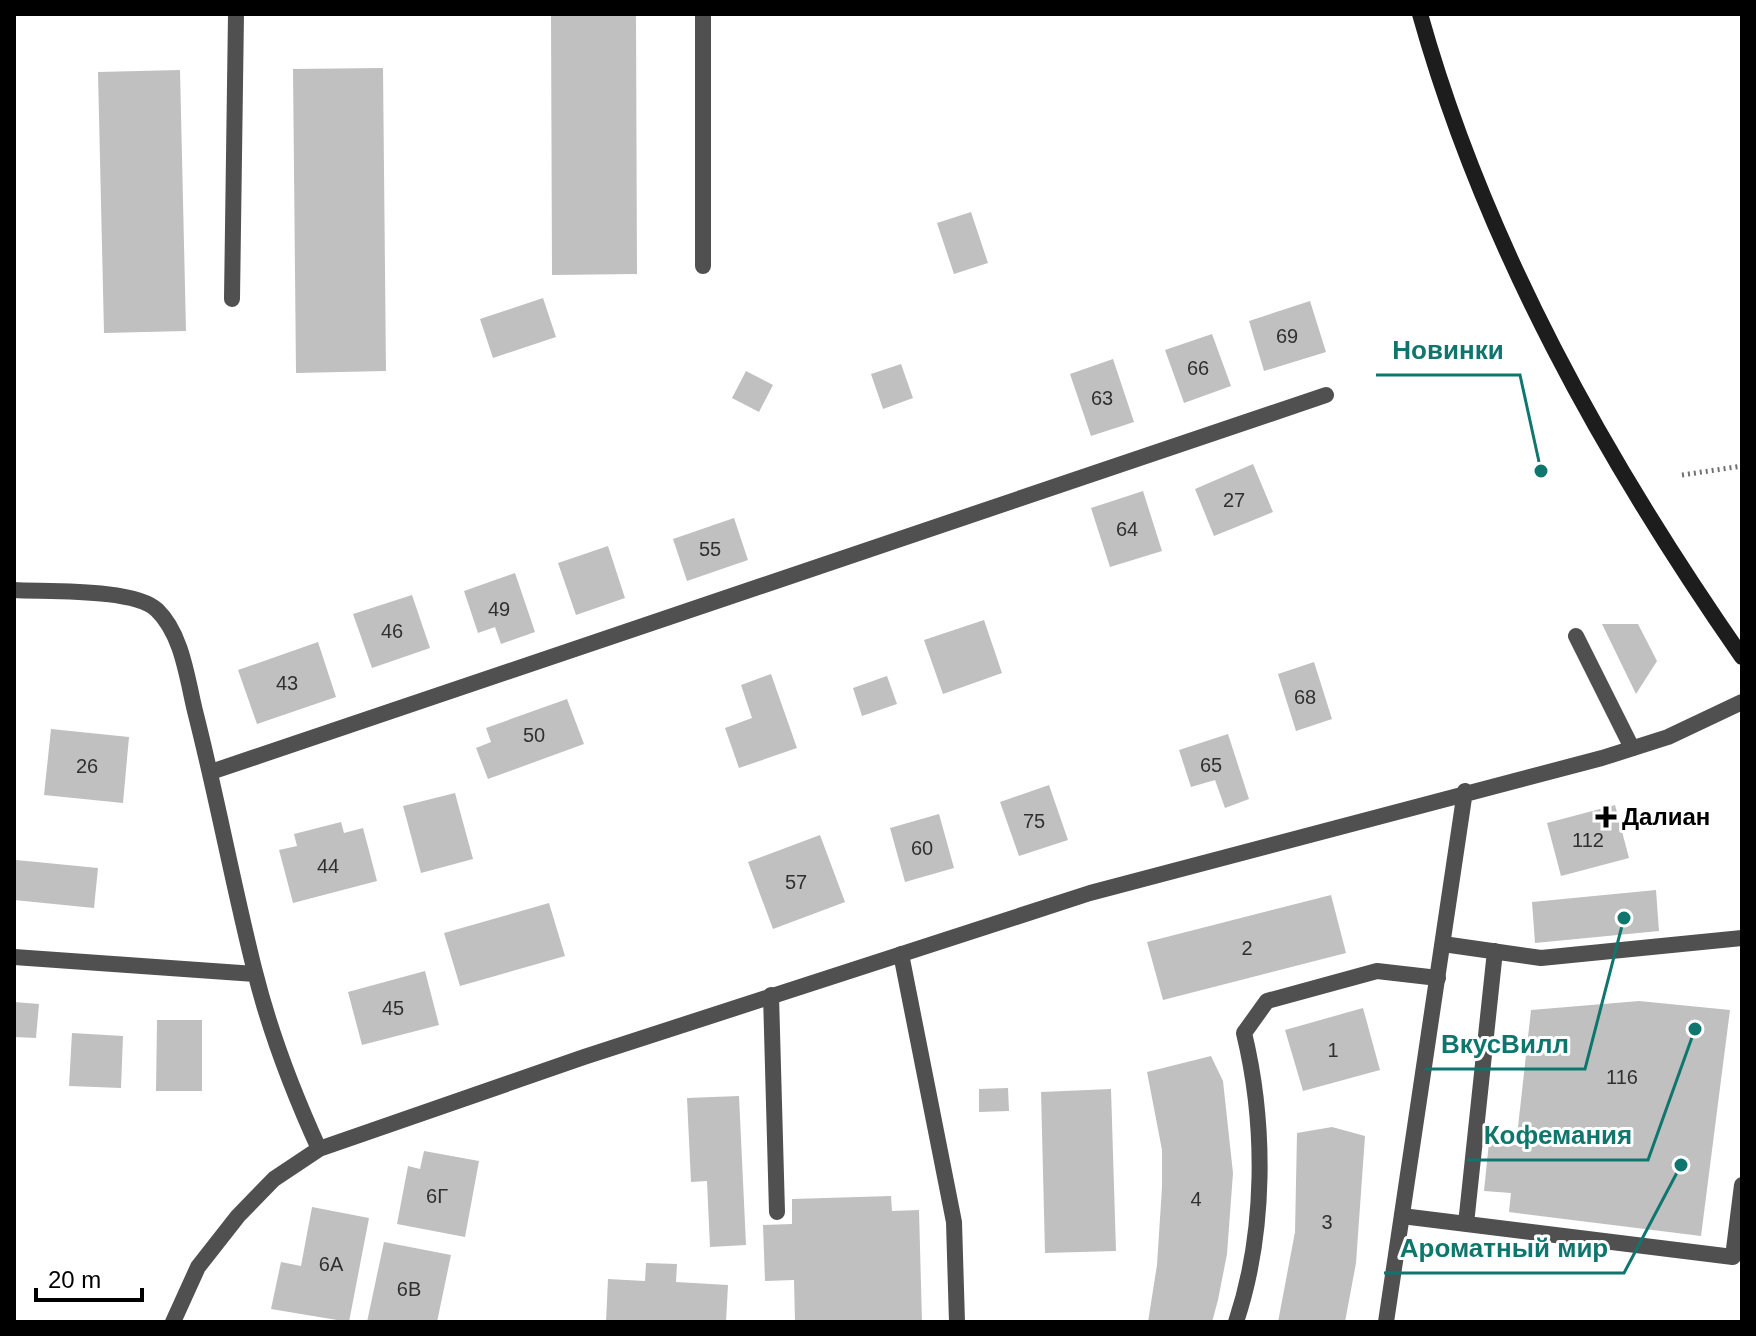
<svg xmlns="http://www.w3.org/2000/svg" width="1756" height="1336" font-family="Helvetica,sans-serif">
  <rect width="100%" height="100%" fill="#fff"/>
  <path fill="#c0c0c0" d="M551 14H636L637 274 552 275Z
    M383 68 386 371 296 373 293 69Z
    M180 70 186 331 104 333 98 72Z
    M971 212 988 263 954 274 937 223Z
    M543 298 556 337 493 358 480 319Z
    M1310 301 1326 352 1264 371 1249 321Z
    M1212 334 1231 386 1184 403 1165 350Z
    M1113 359 1134 422 1091 436 1070 374Z
    M901 364 913 398 883 409 871 374Z
    M746 371 773 385 759 412 732 398Z
    M1253 464 1273 512 1214 536 1195 489Z
    M1143 491 1162 551 1110 567 1091 508Z
    M734 518 748 560 687 581 673 539Z
    M608 546 625 598 576 615 558 563Z
    M515 573 535 632 501 644 495 627 478 633 464 591Z
    M412 595 430 648 372 668 353 614Z
    M984 620 1002 673 943 694 924 640Z
    M1602 624H1638L1657 661 1636 694Z
    M318 642 336 697 257 724 238 670Z
    M1314 662 1332 719 1296 731 1278 674Z
    M771 674 797 748 739 768 725 728 752 718 741 685Z
    M887 676 897 704 862 716 853 688Z
    M567 699 584 744 488 779 476 748 491 742 486 728Z
    M51 729 129 737 123 803 44 795Z
    M1228 734 1249 799 1225 808 1215 780 1191 787 1179 750Z
    M1049 785 1068 840 1019 856 1000 802Z
    M455 793 473 859 421 873 403 806Z
    M1615 805 1629 858 1561 876 1547 823Z
    M939 814 954 868 905 882 890 828Z
    M341 822 344 833 363 828 377 881 293 903 279 850 297 846 294 834Z
    M820 835 845 902 773 929 748 862Z
    M16 860 98 868 94 908 14 900Z
    M1656 890 1659 931 1535 943 1532 902Z
    M1331 895 1346 953 1163 1000 1147 942Z
    M549 903 565 956 460 986 444 933Z
    M425 971 439 1025 362 1045 348 992Z
    M1639 1001 1730 1010 1701 1236 1509 1212 1511 1193 1484 1191 1489 1142 1516 1145 1531 1010Z
    M14 1002 39 1004 36 1038 14 1037Z
    M1363 1008 1380 1070 1303 1091 1285 1030Z
    M157 1020H202V1091H156Z
    M72 1033 123 1036 121 1088 69 1086Z
    M1211 1056 1223 1081 1233 1173 1227 1254 1218 1300 1212 1322H1148L1157 1265 1162 1187V1150L1147 1072Z
    M1008 1088 1009 1111 979 1112V1089Z
    M1111 1089 1116 1251 1045 1253 1041 1092Z
    M739 1096 746 1245 710 1247 707 1181 691 1182 687 1098Z
    M1332 1127 1365 1136 1356 1263 1345 1322H1278L1295 1232 1297 1133Z
    M424 1151 479 1161 465 1237 397 1224 408 1166 420 1169Z
    M891 1196 892 1211 919 1210 922 1322H795L794 1280 765 1281 763 1225 792 1224V1199Z
    M312 1207 369 1218 349 1322 271 1309 281 1262 301 1266Z
    M384 1242 451 1255 437 1322H367Z
    M646 1263 677 1264 676 1282 728 1285 726 1322H606L608 1279 645 1281Z"/>
  <g fill="none" stroke-linecap="round" stroke-linejoin="round">
    <path stroke="#727272" stroke-width="5" stroke-dasharray="2 4" stroke-linecap="butt" d="M1682 475 1742 466"/>
    <path stroke="#505050" stroke-width="16" d="M1576 636 1632 748
      M1443 944 1541 958 1742 938
      M901 954 954 1222 957 1322
      M771 995 777 1212
      M1402 1216 1733 1257 1742 1185
      M1466 1224 1495 951
      M1236 1322C1266 1232 1266 1124 1244 1033L1267 1001 1377 971 1438 978"/>
    <path stroke="#505050" stroke-width="16" d="M703 266V14
      M232 299 236 14
      M14 590C46 592 135 588 157 610 182 634 187 678 195 711 217 797 233 885 255 972 270 1032 293 1092 319 1149
      M211 772 1326 395
      M14 957 255 974
      M173 1322 198 1267 238 1216 274 1179 319 1149 584 1057 1090 893 1602 758 1668 737 1742 702
      M1386 1322 1465 791"/>
    <path stroke="#1d1d1d" stroke-width="16" d="M1420 14C1485 246 1605 460 1742 657"/>
  </g>
  <path fill="#000" stroke="#fff" stroke-width="3" d="M1602 805h8v8h8v8h-8v8h-8v-8h-8v-8h8z"/>
  <g text-anchor="middle" stroke-width="6" stroke-linejoin="round" paint-order="stroke">
    <g font-size="20" fill="#303030">
      <text x="1287" y="343">69</text>
      <text x="1198" y="375">66</text>
      <text x="1102" y="405">63</text>
      <text x="1234" y="507">27</text>
      <text x="1127" y="536">64</text>
      <text x="710" y="556">55</text>
      <text x="499" y="616">49</text>
      <text x="392" y="638">46</text>
      <text x="287" y="690">43</text>
      <text x="1305" y="704">68</text>
      <text x="534" y="742">50</text>
      <text x="1211" y="772">65</text>
      <text x="87" y="773">26</text>
      <text x="1034" y="828">75</text>
      <text x="1588" y="847">112</text>
      <text x="922" y="855">60</text>
      <text x="328" y="873">44</text>
      <text x="796" y="889">57</text>
      <text x="1247" y="955">2</text>
      <text x="393" y="1015">45</text>
      <text x="1333" y="1057">1</text>
      <text x="1622" y="1084">116</text>
      <text x="437" y="1203">6Г</text>
      <text x="1196" y="1206">4</text>
      <text x="1327" y="1229">3</text>
      <text x="331" y="1271">6А</text>
      <text x="409" y="1296">6В</text>
    </g>
    <g font-size="24" font-weight="bold" fill="#000" stroke="#fff" text-anchor="start">
      <text x="1622" y="825">Далиан</text>
    </g>
  </g>
  <path fill="none" stroke="#0f766e" stroke-width="3" d="M1541 471L1520 375H1376M1624 918L1585 1069H1425M1695 1029L1648 1160H1467M1681 1165L1624 1273H1384"/>
  <g fill="#0f766e" stroke="#fff" stroke-width="3">
    <circle cx="1541" cy="471" r="8"/>
    <circle cx="1624" cy="918" r="8"/>
    <circle cx="1695" cy="1029" r="8"/>
    <circle cx="1681" cy="1165" r="8"/>
  </g>
  <g font-size="26" text-anchor="middle" font-weight="bold" fill="#0f766e" stroke="#fff" stroke-width="6" stroke-linejoin="round" paint-order="stroke">
    <text x="1448" y="359">Новинки</text>
    <text x="1505" y="1053">ВкусВилл</text>
    <text x="1558" y="1144">Кофемания</text>
    <text x="1504" y="1257">Ароматный мир</text>
  </g>
  <rect width="1756" height="1336" fill="none" stroke="#000000" stroke-width="32"/>
  <path d="M36 1288v12h106v-12" fill="none" stroke="#000000" stroke-width="4"/>
  <text x="48" y="1288" font-size="24" fill="#000000" stroke="#ffffff" stroke-width="6" paint-order="stroke">20 m</text>
</svg>
